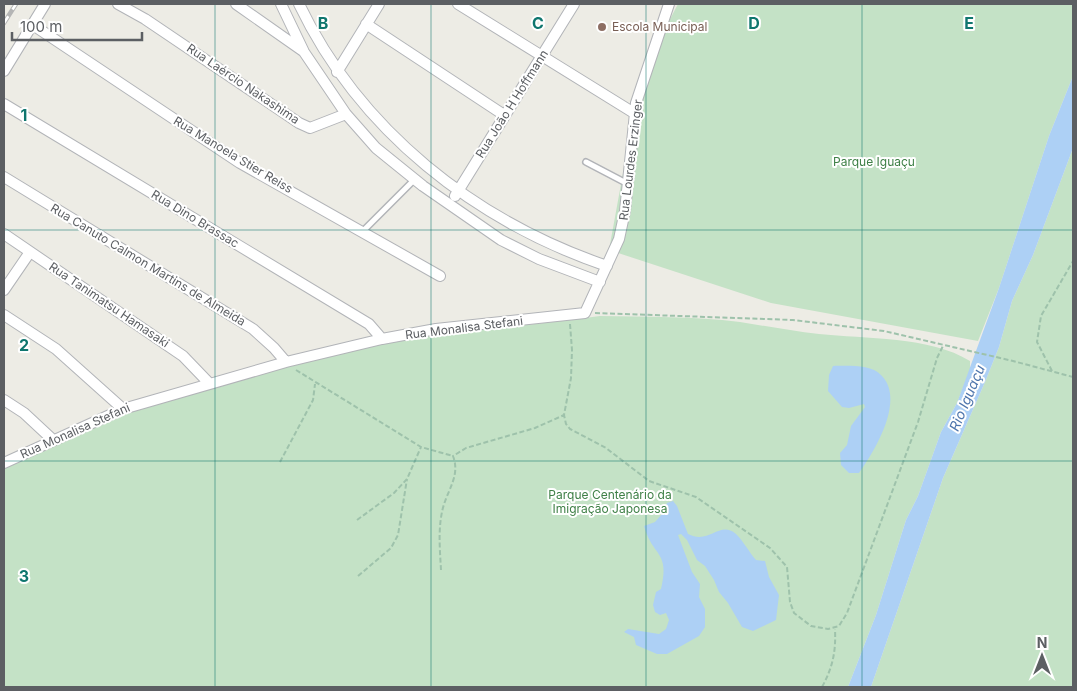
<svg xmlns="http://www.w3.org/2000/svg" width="1077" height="691" font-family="Inter,sans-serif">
  <rect width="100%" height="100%" fill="#edece5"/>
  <path fill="#c4e2c6" d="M678 4H1073V76L1049 136 999 288 978 341 771 303 609 250 633 118 658 42Z
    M1073 148V687H871L943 478 985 382 999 347 1012 301 1033 255Z
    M600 316C646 317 693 316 740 322 766 326 792 331 819 334 865 339 930 336 970 361V370L957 403 941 432 918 496 906 520 876 615 848 687H4V467C47 447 91 425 136 410 216 383 306 360 389 343 459 330 530 326 600 316Z"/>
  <path fill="#add0f5" d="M1073 76V148L1033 255 1012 301 999 347 985 382 943 478 871 687H848L876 615 906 520 918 496 941 432 957 403 999 288 1049 136Z
    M833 366C846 366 871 364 881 375 906 399 875 451 859 473H849L841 465 840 453 847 445 851 426 865 407 864 404 849 408 842 407 828 391 829 375Z
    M673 501 677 506 688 534C710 545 719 520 736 534 744 542 749 552 756 560L765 561 769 577 779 595 776 620 753 631 742 627 728 603 719 592 714 580 705 566 697 560 687 540 681 534 678 535 692 572 700 584 699 597 705 609V627L699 636 667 654H657L636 645 634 637 624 632 628 629 659 634 666 629 669 620 666 613 660 615 655 612 653 605 656 592 661 589C670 550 653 558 644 526L655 522 662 514 667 503Z"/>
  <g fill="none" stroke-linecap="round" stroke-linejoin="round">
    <g stroke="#b2b4b8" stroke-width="8">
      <path id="service" d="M586 162 628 184
        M363 231 415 179"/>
    </g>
    <g stroke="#b2b4b8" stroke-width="12">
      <path id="minor" d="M118 4 145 19 299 123 310 128 346 114
        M236 4 303 51
        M281 4 304 52 346 114 376 148 423 186 501 240 539 259 600 282
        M299 4C360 131 475 221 607 266
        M458 4 634 113
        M366 24 504 115
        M33 25 240 163 440 276
        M4 71 45 4
        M337 72 379 4
        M4 104 369 324 382 339
        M4 177 253 329 274 348 286 362
        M455 196 574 4
        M4 234 183 356 208 382
        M4 290 30 252
        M4 315 56 349 123 409
        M4 400 24 413 53 440
        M4 463 123 409 286 362 382 339 436 329 585 313 619 239 625 211 636 103 669 4"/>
    </g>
    <path stroke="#9ec2ab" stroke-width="2" stroke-dasharray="5 2.5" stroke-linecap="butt" d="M595 313 793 320 884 331 1013 361 1073 377
      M570 324 572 350 571 378 564 415 566 424 570 429 606 448 649 481 696 497 770 548 787 567 790 602 794 613 811 626 828 629 839 626 847 613 918 422 937 358 943 346
      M296 370 421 447 453 456
      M1052 371 1037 342 1041 316 1073 261
      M280 462 313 400 315 384
      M357 520 394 493 407 479 421 447
      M441 570C440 551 438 531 442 512 446 491 461 477 453 456L466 448 535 428 564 415
      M358 576 391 548 398 535 407 479
      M822 687C833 667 836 651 835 629"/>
    <use href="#service" stroke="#fff" stroke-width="5"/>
    <use href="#minor" stroke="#fff" stroke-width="10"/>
    <g stroke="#b4b5b5" stroke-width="4.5">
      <path id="rail" d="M4 23 16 4"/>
    </g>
    <use href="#rail" stroke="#fff" stroke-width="2.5" stroke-dasharray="8" stroke-linecap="butt"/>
  </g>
  <path fill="none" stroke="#0f766e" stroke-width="1" stroke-opacity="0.55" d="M215 4V687M431 4V687M646 4V687M862 4V687M4 230H1073M4 461H1073"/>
  <circle fill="#8d6e63" stroke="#fff" stroke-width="2" cx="602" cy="27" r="5"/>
  <g text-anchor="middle" stroke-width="4" stroke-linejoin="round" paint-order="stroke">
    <g font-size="12" fill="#785e54" stroke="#fff" text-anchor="start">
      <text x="612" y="31">Escola Municipal</text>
    </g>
    <g font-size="12" fill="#5c5f63" stroke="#fff">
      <text transform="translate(243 84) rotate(34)" y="4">Rua Laércio Nakashima</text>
      <text transform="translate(512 104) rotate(-58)" y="4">Rua João H Hoffmann</text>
      <text transform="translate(233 155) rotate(31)" y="4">Rua Manoela Stier Reiss</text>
      <text transform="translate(631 160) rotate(-83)" y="4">Rua Lourdes Erzinger</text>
      <text transform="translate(195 219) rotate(31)" y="4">Rua Dino Brassac</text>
      <text transform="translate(148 265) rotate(31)" y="4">Rua Canuto Calmon Martins de Almeida</text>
      <text transform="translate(109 305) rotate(34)" y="4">Rua Tanimatsu Hamasaki</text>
      <text transform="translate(464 328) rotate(-7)" y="4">Rua Monalisa Stefani</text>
      <text transform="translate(75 431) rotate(-24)" y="4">Rua Monalisa Stefani</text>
    </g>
    <g font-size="12" fill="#3f8047" stroke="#fff">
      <text x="874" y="166">Parque Iguaçu</text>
      <text x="610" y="499">Parque Centenário da<tspan x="610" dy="14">Imigração Japonesa</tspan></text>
    </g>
    <g font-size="14" font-style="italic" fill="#4f76ad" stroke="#fff">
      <text transform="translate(967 398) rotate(-67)" y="5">Rio Iguaçu</text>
    </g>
  </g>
  <g font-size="16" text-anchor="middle" font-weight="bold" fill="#0f766e" stroke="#fff" stroke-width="4" stroke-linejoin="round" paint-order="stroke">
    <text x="323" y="29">B</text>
    <text x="538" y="29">C</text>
    <text x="754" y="29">D</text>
    <text x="969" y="29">E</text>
    <text x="24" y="121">1</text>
    <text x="24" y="351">2</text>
    <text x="24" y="582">3</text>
  </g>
  <rect width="1077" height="691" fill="none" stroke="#5c5f63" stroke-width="10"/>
  <g transform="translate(1042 656)" stroke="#ffffff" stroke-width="4" paint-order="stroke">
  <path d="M0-4L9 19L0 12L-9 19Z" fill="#5c5f63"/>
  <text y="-8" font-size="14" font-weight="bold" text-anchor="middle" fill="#5c5f63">N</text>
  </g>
  <path d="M12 32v8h130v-8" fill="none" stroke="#5c5f63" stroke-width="2.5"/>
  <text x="20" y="32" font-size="15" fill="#5c5f63" stroke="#ffffff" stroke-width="4" paint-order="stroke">100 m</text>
</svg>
